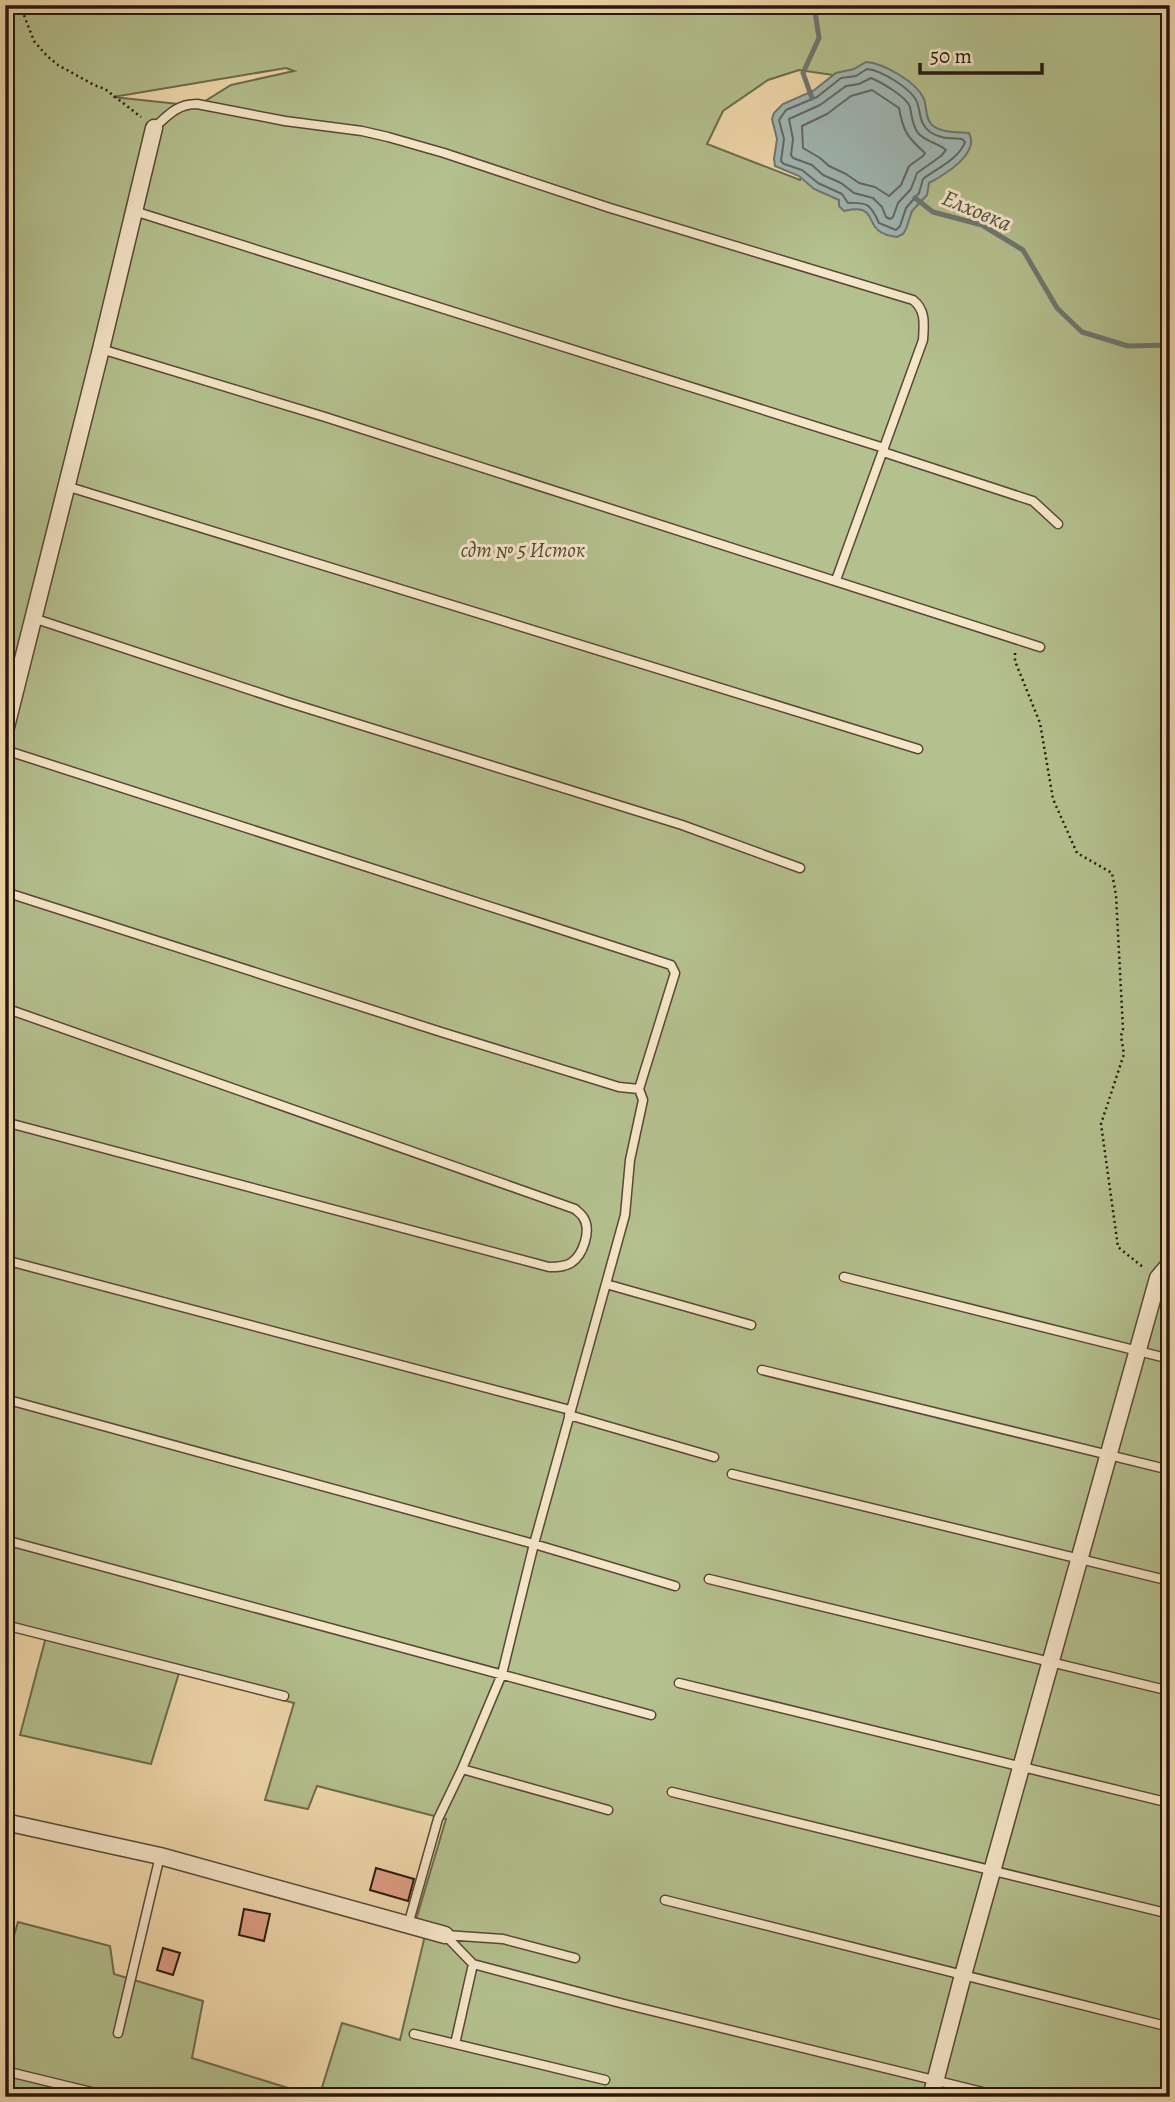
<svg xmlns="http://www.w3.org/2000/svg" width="1175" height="2102" font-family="Alegreya,serif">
  <rect width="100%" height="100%" fill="#f1d9ac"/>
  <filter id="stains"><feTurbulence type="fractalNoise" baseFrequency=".00286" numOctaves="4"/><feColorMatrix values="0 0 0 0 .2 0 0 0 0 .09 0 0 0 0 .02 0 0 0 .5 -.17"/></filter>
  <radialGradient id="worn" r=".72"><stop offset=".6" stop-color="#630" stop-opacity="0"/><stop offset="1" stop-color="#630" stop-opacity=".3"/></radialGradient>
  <path fill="#b4c08e" stroke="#6c6c4f" stroke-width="2" fill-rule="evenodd" d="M5 5H1170V2097H319L342 2023 400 2040 427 1927 416 1920 446 1819 317 1786 308 1809 265 1800 294 1703 179 1673 151 1764 20 1735 47 1633 5 1624ZM286 68 294 71 231 85 197 106 113 97ZM799 70 840 76 800 180 707 144 723 111 768 80Z
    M18 1922 110 1946 114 1974 203 2001 192 2058 317 2097H5V1966Z"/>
  <path fill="#9fb7b4" stroke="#6e7772" stroke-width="2" d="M866 62C883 63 917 82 924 99 927 108 925 118 932 125 941 133 958 132 969 133 980 154 944 175 929 183L927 195 912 211 906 229 903 234 897 237C866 233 876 215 862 210 856 208 849 210 844 211L839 206V200L814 189 799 176 775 166 774 159 777 139 772 119 774 113 783 104 813 91 836 73 854 69Z"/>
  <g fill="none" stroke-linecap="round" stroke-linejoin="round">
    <path stroke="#626862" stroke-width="2" d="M867 69C881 70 912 89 917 102 921 113 919 124 930 132 940 139 951 138 962 139L965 142C959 159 936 169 923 179L919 193 906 208 900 226 896 230 879 223C871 205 868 202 848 203L842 194 818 183 802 170 784 164 781 161 784 139 779 120 786 110 817 97 841 78 856 76Z
      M871 78C881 82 907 97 910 107 912 117 912 125 918 133 926 142 938 143 946 150L941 156 917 173 911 189 898 203 893 217 890 219 886 217 882 207 873 198 854 193 841 183 823 175 812 165 793 158 791 155 793 139 789 119 820 105 846 86 859 84Z
      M872 90 899 108C903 131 907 137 925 153L923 156 909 166 901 185 889 196 875 187 859 183 846 174 829 166 820 158 803 148 802 126 827 114 851 96Z"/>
    <path stroke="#6e7772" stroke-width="5" d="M789 5 815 12 819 38 803 73 812 98
      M915 198 933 212 982 225 1023 250 1057 308 1082 332 1128 346 1170 345"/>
  </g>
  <path fill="#e09e85" stroke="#241810" stroke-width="2" d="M376 1868 414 1879 408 1901 370 1890Z
    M244 1909 270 1914 264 1941 239 1935Z
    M163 1948 180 1953 173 1975 157 1970Z"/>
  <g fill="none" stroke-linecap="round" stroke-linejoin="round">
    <g stroke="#574837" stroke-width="11">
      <path id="lane" d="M154 128C168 115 177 104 197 104L285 121 362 131 388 137 444 153 610 208 913 300C926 310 924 324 923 340L836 580
        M134 211 884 448
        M101 349 325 417 1040 647
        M883 452 1033 501 1058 524
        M66 486 918 749
        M33 618 287 702 682 825 800 868
        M5 750 671 965 675 973 639 1089 643 1100 630 1160 625 1215 534 1544 502 1674 462 1769 438 1819 408 1925
        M5 892 441 1032 619 1087 639 1089
        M5 1008 575 1209C577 1211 582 1215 583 1217 592 1230 583 1255 571 1263 564 1267 557 1267 549 1267L5 1122
        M5 1260 570 1410
        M844 1277 1170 1359
        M606 1284 751 1325
        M762 1370 1170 1470
        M5 1399 534 1544 675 1586
        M569 1415 714 1457
        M732 1474 1170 1581
        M5 1540 651 1715
        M709 1579 1170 1691
        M5 1625 284 1696
        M679 1683 1170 1803
        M462 1769 608 1810
        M672 1792 1170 1914
        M665 1900 1170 2027
        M445 1935 473 1964 624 2004 1003 2097
        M445 1935 503 1939 575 1958
        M5 2006H6
        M118 2033 160 1856
        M414 2034 605 2080
        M455 2044 473 1964
        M5 2071 112 2097"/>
    </g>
    <g stroke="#574837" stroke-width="19">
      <path id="street" d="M5 731 101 349 154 128
        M5 1822 160 1856 445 1935
        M931 2097 963 1975 1158 1278 1170 1264"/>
    </g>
    <path stroke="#241810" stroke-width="2.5" stroke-dasharray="2 3.5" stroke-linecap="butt" d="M20 5 34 41 47 56 58 65 94 85 105 89 141 117
      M1015 653V661L1040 723 1053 799 1077 853 1112 873 1116 895 1123 1029 1121 1036 1124 1054 1101 1124 1118 1247 1144 1268"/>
    <use href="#lane" stroke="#f6e6c9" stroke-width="8"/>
    <use href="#street" stroke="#f6e6c9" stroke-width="16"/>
  </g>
  <g text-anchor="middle" stroke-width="6" stroke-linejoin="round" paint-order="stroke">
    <g font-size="21" font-style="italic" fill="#4f4a36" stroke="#f6e6c9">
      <text x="523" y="557">сдт № 5 Исток</text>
    </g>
    <g font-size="23" font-style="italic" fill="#4f5049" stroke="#f6e6c9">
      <text transform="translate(977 210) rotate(23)" y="8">Елховка</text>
    </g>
  </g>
  <rect width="1175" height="2102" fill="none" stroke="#f1d9ac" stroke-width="28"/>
  <rect x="7" y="7" width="1161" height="2088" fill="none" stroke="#241810" stroke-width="3.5"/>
  <rect x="14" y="14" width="1147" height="2074" fill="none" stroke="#241810" stroke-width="2"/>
  <path d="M920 63v10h122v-10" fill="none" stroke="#241810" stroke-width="3.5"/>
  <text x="930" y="63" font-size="21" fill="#241810" stroke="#f6e6c9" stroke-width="5" paint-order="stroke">50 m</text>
  <rect width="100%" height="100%" filter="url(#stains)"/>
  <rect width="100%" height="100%" fill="url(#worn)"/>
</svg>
